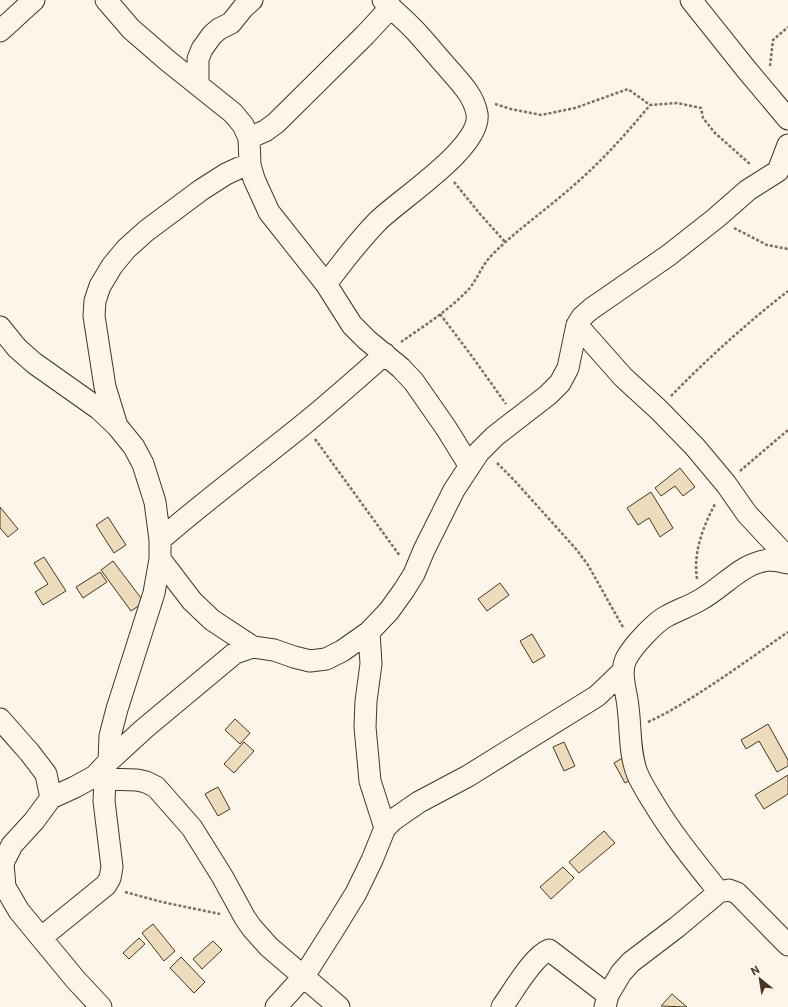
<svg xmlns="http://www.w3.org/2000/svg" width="788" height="1007" font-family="Roboto,sans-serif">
  <rect width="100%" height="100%" fill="#fbf6e9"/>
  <path fill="#ecdcbc" stroke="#4a3520" d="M680 468 695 487 683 496 675 486 661 496 655 488Z
    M651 492 673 528 660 537 649 518 638 525 627 508Z
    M0 507 18 529 8 537 0 528Z
    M108 517 126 545 114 553 96 525Z
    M44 557 66 591 43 605 35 592 48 584 34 563Z
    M113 561 144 602 131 611 101 570Z
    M100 572 107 582 83 598 76 587Z
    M500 583 509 595 487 611 478 599Z
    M532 634 545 656 533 663 520 641Z
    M235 719 250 733 240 744 225 730Z
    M768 724 788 760V766L777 772 759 741 746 749 741 740Z
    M244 742 254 751 234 773 224 764Z
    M564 742 575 766 564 771 553 747Z
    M624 757 636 777 625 783 614 763Z
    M788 775V794L764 809 755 795Z
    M218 787 230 809 218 816 205 794Z
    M604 831 615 843 579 873 569 862Z
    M563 867 574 878 551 899 540 887Z
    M153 924 175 951 164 961 142 933Z
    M139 938 145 944 129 959 123 953Z
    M213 941 222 950 202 969 193 959Z
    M181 957 205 982 194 993 170 968Z
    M672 994 687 1007 661 1006Z"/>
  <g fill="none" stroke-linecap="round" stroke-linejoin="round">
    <g stroke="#4a3520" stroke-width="23">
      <path id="minor" d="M106 0 131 29 168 61 233 113 243 125 249 138 250 165 254 179 269 212 326 284 352 325 367 340 401 368 414 382 446 428 469 465
        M691 0 746 69 788 119
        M0 31 34 0
        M198 85V59L202 49 212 35 219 29 231 23 243 8 252 0
        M249 138 265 131 276 123 365 35 391 7
        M326 284C342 263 359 240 378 221 400 199 482 147 477 114 474 95 458 80 446 66 437 56 429 46 420 36 409 23 395 12 383 0
        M577 325 623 377 659 410 695 447 726 484 747 514 788 558
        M0 327 17 348 34 363 99 409 117 426 134 447 143 464 155 502 160 540V559L154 593 117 709 110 736 109 761
        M117 426 105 387 94 316 95 301 100 286 112 266 126 249 146 231 201 190 226 174 239 168 250 165
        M160 540C207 499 256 463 304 424 332 401 358 378 385 354
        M160 559 192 601 212 620 253 647
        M369 632 371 664 366 701 365 727 370 781 385 828
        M0 719 30 753 46 774 51 798 34 821 12 845 3 863 5 887 19 911 75 979 101 1007
        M95 776 105 779 137 780 146 782 156 787 192 828 222 876 245 918 252 928 269 947 339 1007
        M51 798 75 787 95 776 109 761 145 728 235 653 253 647 274 650 294 657 310 661 326 659 342 651 369 632 389 611 404 590 414 574 424 550 454 490 479 452 495 436 548 395 560 383 568 368 577 325 582 317 591 309 669 255 716 218 748 190 778 171 788 145
        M719 892C696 863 672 834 653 802 647 792 641 783 637 773 629 752 631 729 628 707 627 692 619 674 626 659 632 647 655 622 667 616 678 610 690 606 700 600 724 587 742 562 770 560 776 560 782 562 788 563
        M42 937 106 885 110 878 112 867 104 801 105 779
        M276 1007 304 976 337 924 356 893 372 860 385 828 393 820 419 802 468 776 597 696 622 672
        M502 1007C513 992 533 956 549 950L608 995
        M605 1007 608 995 621 973 631 962 677 927 719 892 729 890 737 893 788 945"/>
    </g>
    <path stroke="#7f6f5c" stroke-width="2.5" stroke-dasharray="3 2" stroke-linecap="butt" d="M770 66 773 40 788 27
      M495 104 511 109 541 115 575 108 628 89 650 105 677 103 701 108 703 118 715 133 751 165
      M454 182 480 214 506 243
      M734 228 767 245 788 249
      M440 314 471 355 506 404
      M401 342C424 326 449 310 468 290 477 280 481 267 490 257 515 231 546 210 573 186 602 161 626 134 650 105
      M671 396C707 359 747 323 788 291
      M315 439 400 556
      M497 463 514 480 576 549 588 565 624 629
      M740 471 788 430
      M697 579C693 552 703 527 715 504
      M648 722C670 712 690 699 710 686 736 669 762 650 788 632
      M125 892 162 902 220 914"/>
    <use href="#minor" stroke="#fbf6e9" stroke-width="21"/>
  </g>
  <g transform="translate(760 979) rotate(330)" stroke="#fbf6e9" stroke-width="3" paint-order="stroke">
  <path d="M0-3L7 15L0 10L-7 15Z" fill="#4a3520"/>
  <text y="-6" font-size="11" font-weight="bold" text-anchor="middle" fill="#4a3520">N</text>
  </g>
</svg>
